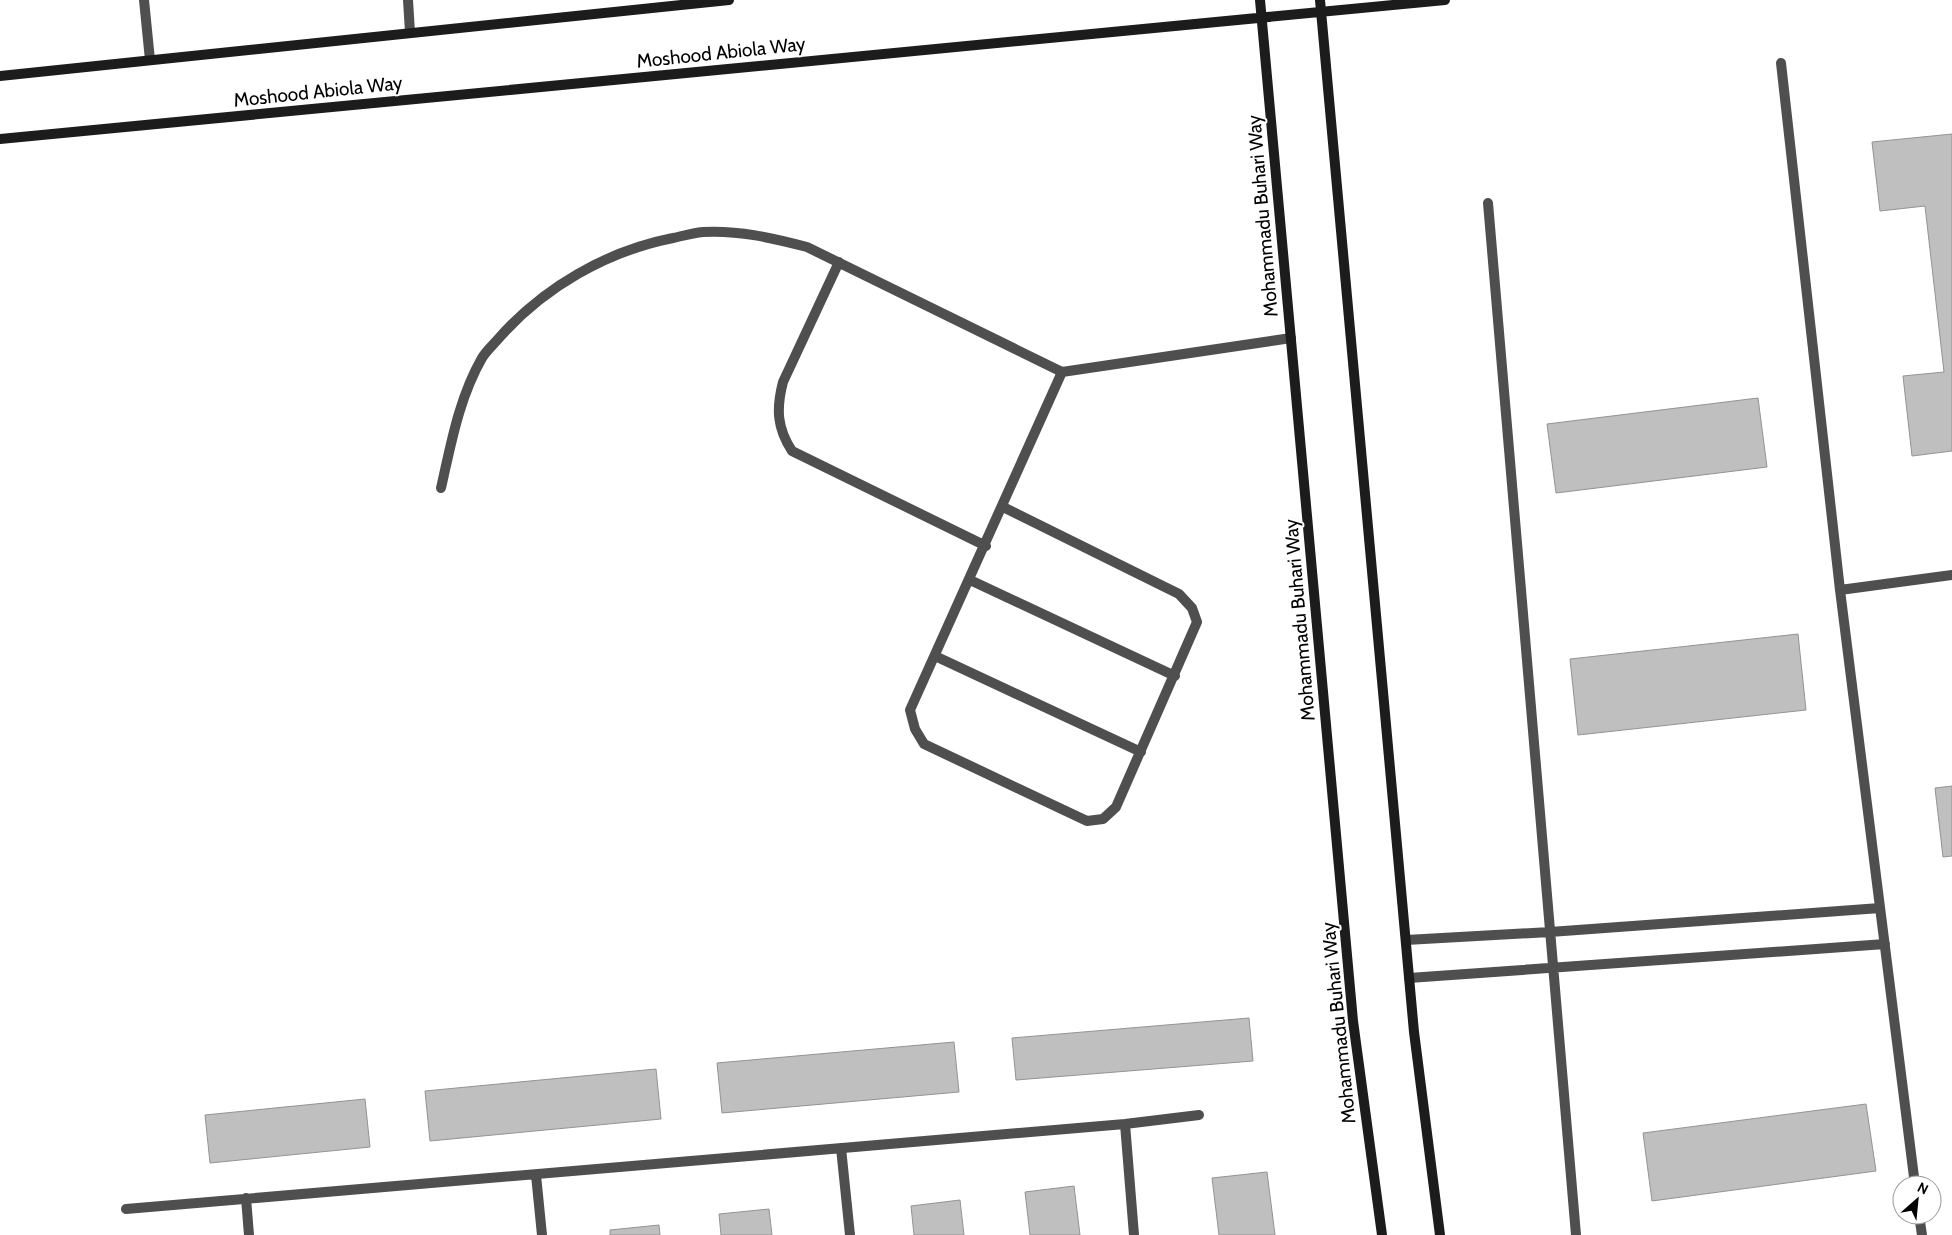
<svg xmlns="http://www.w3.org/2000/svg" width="1952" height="1235" font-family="Cabin,sans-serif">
  <rect width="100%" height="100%" fill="#fff"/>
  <path fill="#bfbfbf" stroke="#939393" d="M1952 134V451L1912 456 1903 376 1944 372 1925 206 1880 211 1872 142Z
    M1758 398 1767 467 1556 493 1547 424Z
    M1798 634 1806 710 1578 735 1570 659Z
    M1952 786V856L1943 857 1935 788Z
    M1249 1018 1253 1061 1016 1080 1012 1038Z
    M954 1042 959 1092 722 1113 717 1063Z
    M656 1069 661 1119 430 1141 425 1091Z
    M365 1099 370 1147 210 1163 205 1115Z
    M1866 1104 1876 1171 1652 1201 1643 1133Z
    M1267 1172 1275 1235H1219L1212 1178Z
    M1074 1186 1080 1235H1030L1025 1192Z
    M960 1200 964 1235H914L911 1206Z
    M769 1209 772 1235H721L719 1214Z
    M659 1225 660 1235H610V1230Z"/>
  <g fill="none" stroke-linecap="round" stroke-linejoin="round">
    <path stroke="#4f4f4f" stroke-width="10" d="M144 0 150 60
      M408 0 410 32
      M1781 63 1840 590 1915 1185
      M1488 203 1576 1235
      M839 262 783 382C776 409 777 428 792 451L986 546
      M441 488C451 444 459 398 482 358 486 351 493 345 499 338 544 287 607 251 673 238 682 236 693 233 703 232 738 230 773 238 807 247L1062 372 1291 338
      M1003 507 1179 594 1192 608 1197 622 1116 807 1103 819 1087 821 924 744 915 729 910 710 1062 372
      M970 580 1175 676
      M1840 590 1952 575
      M935 656 1141 752
      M1406 940 1550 932 1880 908
      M1409 978 1885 944
      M1919 1215 1922 1235"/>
    <path stroke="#4f4f4f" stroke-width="10" d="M1125 1124 1134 1235
      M841 1148 850 1235
      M536 1175 542 1235
      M246 1198 249 1235
      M126 1209 1125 1124 1199 1115"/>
    <path stroke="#1c1c1c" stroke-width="10" d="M1260 0 1353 1021 1382 1235
      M1320 0 1414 1032 1440 1235
      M0 76 729 0
      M0 139 1445 0"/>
  </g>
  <g text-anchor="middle" stroke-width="4" stroke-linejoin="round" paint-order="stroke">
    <g font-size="19" fill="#000" stroke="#fff">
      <text transform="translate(721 52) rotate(-6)" y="7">Moshood Abiola Way</text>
      <text transform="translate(318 91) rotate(-6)" y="7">Moshood Abiola Way</text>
      <text transform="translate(1262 216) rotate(-95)" y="7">Mohammadu Buhari Way</text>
      <text transform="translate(1299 620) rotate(-95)" y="7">Mohammadu Buhari Way</text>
      <text transform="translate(1338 1023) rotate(-96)" y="7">Mohammadu Buhari Way</text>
    </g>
  </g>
  <g transform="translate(1917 1200) rotate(27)"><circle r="24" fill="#ffffff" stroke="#999999"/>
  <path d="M0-4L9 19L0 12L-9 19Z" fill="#000000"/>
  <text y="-8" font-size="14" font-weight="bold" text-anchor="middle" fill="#000000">N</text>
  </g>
</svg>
